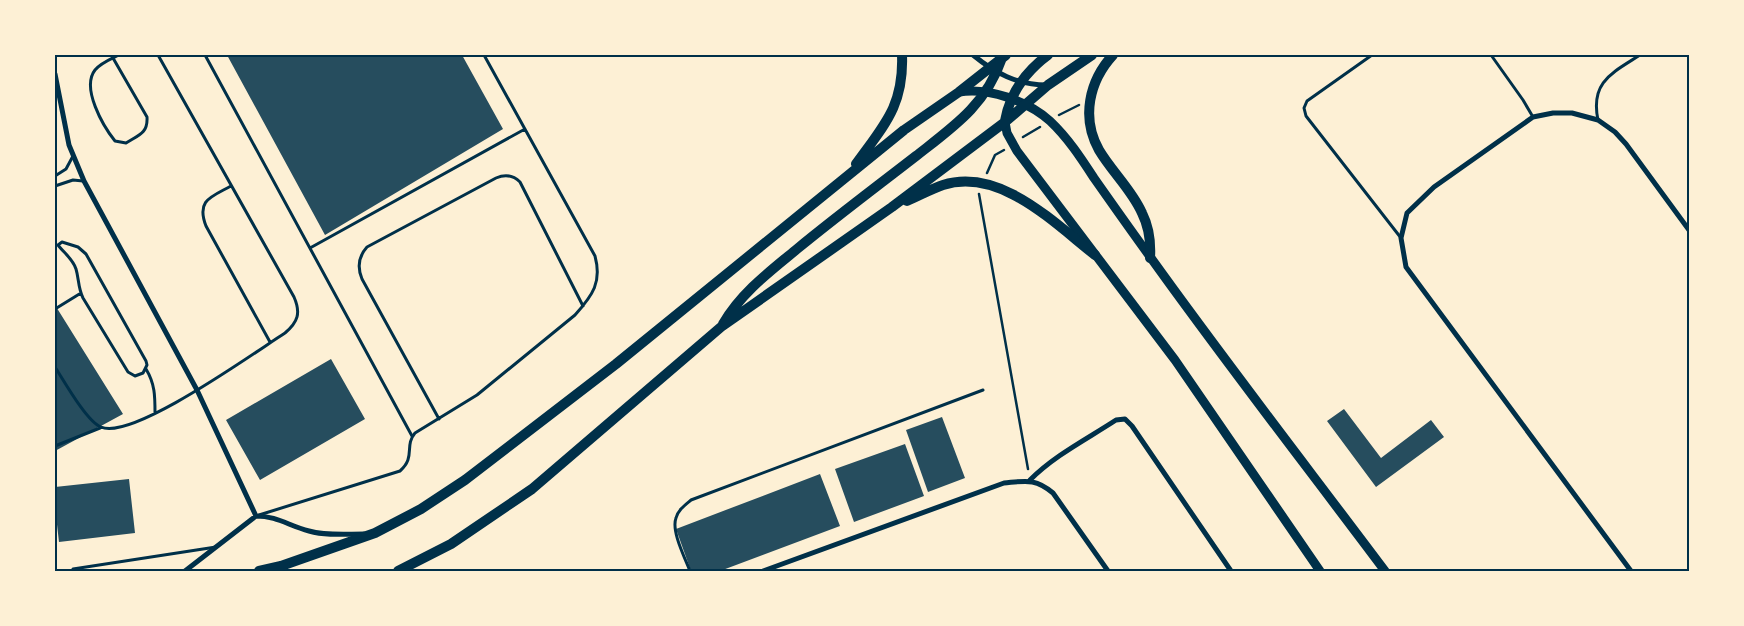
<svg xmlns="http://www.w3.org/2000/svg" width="1744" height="626" font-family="Rubik,sans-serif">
  <rect width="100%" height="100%" fill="#fdf0d5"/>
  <path fill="#264d5e" d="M227 55H462L503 129 325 235Z
    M55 305 123 414 55 451Z
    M331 359 365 419 260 480 226 420Z
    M1344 409 1381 458 1431 420 1444 437 1376 487 1327 421Z
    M942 417 965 478 928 492 906 430Z
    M905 444 924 496 854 522 835 469Z
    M820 474 840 526 720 571H691L676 529Z
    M129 479 135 533 59 542 55 507V487Z"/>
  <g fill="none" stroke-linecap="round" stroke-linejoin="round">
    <path stroke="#003049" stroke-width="2.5" d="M1059 115 1079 105
      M1023 137 1040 127
      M987 173 995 155 1004 150
      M979 194 1028 469"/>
    <path stroke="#003049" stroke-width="3" d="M205 55 412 436
      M1372 55 1307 101 1304 108 1306 116 1401 238
      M1491 55 1523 100 1533 117
      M113 58 147 117C148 133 139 135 126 143L115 141C103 126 81 88 95 70 101 63 111 59 119 55
      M1598 120C1590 82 1612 73 1640 55
      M55 176 66 169 73 156
      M55 186 73 180 83 181
      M231 186C211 197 196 200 206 226L270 342
      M62 242 78 247 86 254 146 361 147 365 143 373 135 376 128 372 83 298C78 288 79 279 76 269 73 259 64 253 58 245Z
      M310 248 525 129
      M55 309 81 293
      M55 367C64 381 87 422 101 427 132 441 255 352 285 333 298 322 301 313 294 297L158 55
      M146 369C155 384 155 396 155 413
      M439 419 362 279C357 267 358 257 367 247L496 178C505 174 513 175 520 182L583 306
      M55 446 100 428
      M259 515 400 471C416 457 404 446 415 433L477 395 575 315C593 295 602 282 595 256L484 55
      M73 569 216 547
      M690 571C685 558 671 531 676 518 678 510 685 505 691 500L983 390"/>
    <path stroke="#003049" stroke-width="5" d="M973 55C995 73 1017 85 1047 85
      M55 74 69 145 84 181 197 390 256 516
      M1030 480C1055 455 1087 439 1116 420L1125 419 1132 426 1231 571
      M185 571 256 516C277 516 289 526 309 531 327 536 346 534 364 534
      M763 571 1004 483C1026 481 1035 478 1053 493L1108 571
      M1631 571 1406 267 1401 238 1407 213 1434 187 1533 117 1553 113H1572L1598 120 1615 132 1626 144 1689 230"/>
    <path stroke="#003049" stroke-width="9" d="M959 92C988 87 1028 101 1050 121 1068 138 1081 158 1094 178 1113 205 1132 232 1151 258 1227 364 1307 467 1385 571
      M1005 122 1007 133 1017 151 1175 360 1320 571"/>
    <path stroke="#003049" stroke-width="10" d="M1113 55C1089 81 1081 118 1099 150 1112 172 1132 190 1142 213 1149 227 1151 242 1150 258
      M1005 121C1010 93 1025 72 1048 55
      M856 164C884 125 904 106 902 55
      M907 201C919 196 931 189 943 185 1000 167 1054 223 1095 255
      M723 324C741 293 769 272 797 249 836 217 876 187 916 156 953 127 986 105 1002 58
      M259 571 281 566 375 533 421 509 465 480 616 364 904 130 959 92 1006 55
      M398 571 451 544 532 489 721 327 892 207 1005 122 1048 85 1092 55"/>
  </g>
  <rect width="1744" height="626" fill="none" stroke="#fdf0d5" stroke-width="112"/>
  <rect x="56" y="56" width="1632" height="514" fill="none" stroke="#003049" stroke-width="2"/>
</svg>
